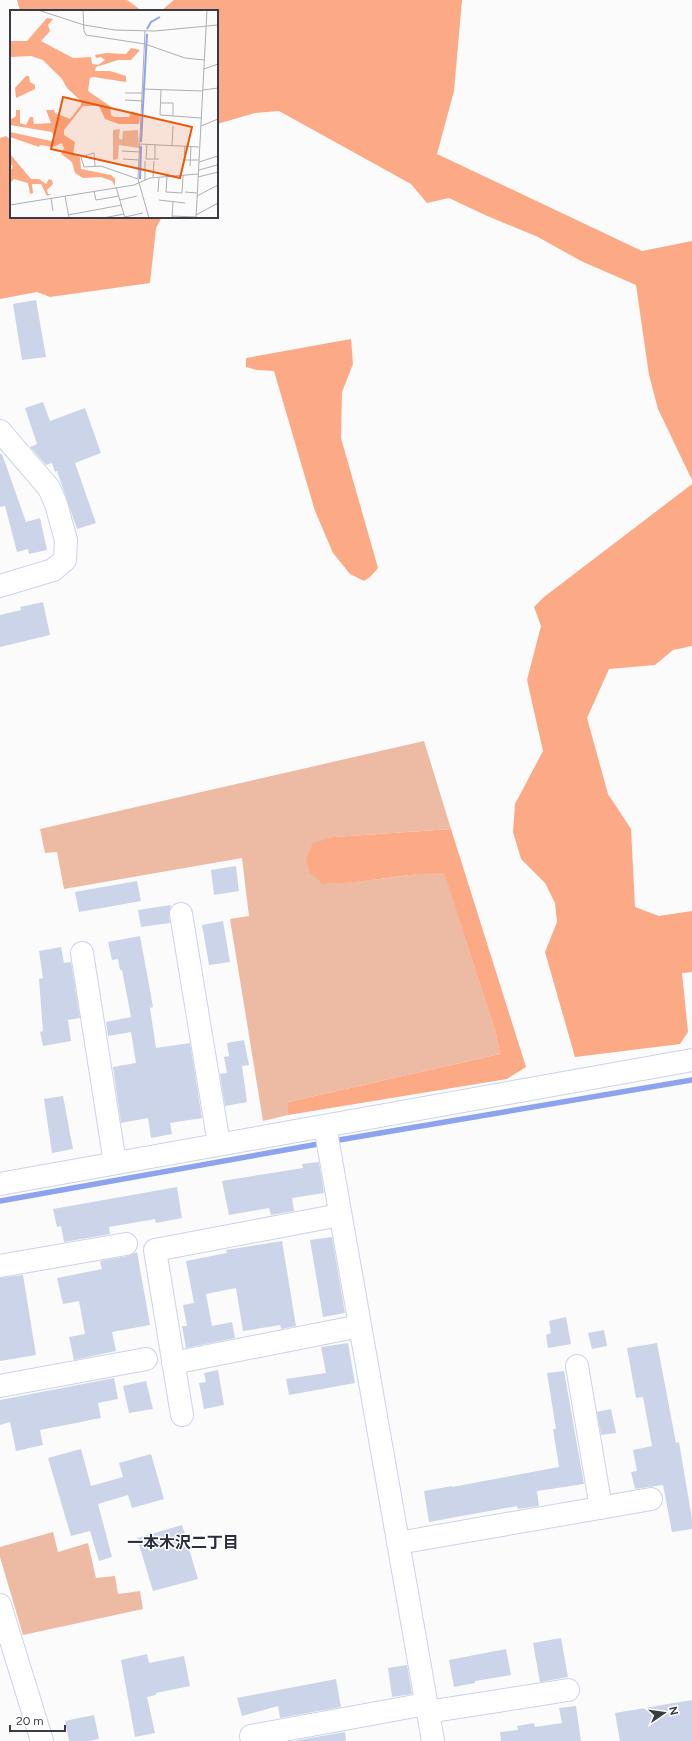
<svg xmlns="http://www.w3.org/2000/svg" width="692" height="1741" font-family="Figtree,'Noto Sans JP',sans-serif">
  <rect width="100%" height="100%" fill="#fbfbfb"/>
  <path fill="#edbaa4" d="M424 741 451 829 334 837 323 884C364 883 404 874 444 872L496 1034 500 1054 288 1102V1115L263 1121 230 919 249 916 242 858 64 889 57 852 45 853 40 829Z
    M53 1532 58 1552 88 1543 96 1578 115 1576 118 1594 140 1591 143 1609 23 1635 0 1557V1547Z"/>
  <path fill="#fca986" d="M17 0H127L142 11H20Z
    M174 0H462L454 91 437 154 642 251 692 241V480L658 409 649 375 636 285 581 261 538 237 485 215 449 198 427 203 411 184 279 111 255 113 217 124V11H161Z
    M6 136 11 140V217H162L156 228 150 283 50 297 37 292 0 299V138Z
    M351 339 353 364 342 392 341 438 378 568 370 577 364 581 350 574 333 553 315 511 274 371 257 370 246 367V358Z
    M692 484V646L673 650 655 665 609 669 587 718 608 794 631 829 635 907 659 916 692 911V972L682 973 688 1032 680 1044 575 1057 545 952 557 922 555 903 545 883 521 859 513 832 515 804 543 751 527 680 541 626 534 607 544 597Z
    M451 829 526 1067 507 1079 288 1115V1102L500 1054 496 1034 444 873C403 873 364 884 323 884L310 873 306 859 313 843 334 837Z"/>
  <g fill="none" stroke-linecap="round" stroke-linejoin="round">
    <path stroke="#8da3ed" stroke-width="5.5" d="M333 1141 692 1080
      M0 1201 324 1143"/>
  </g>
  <path fill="#ccd4e9" d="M36 300 46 357 22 360 13 304Z
    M43 402 50 421 85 408 101 453 75 463 96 523 77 529 57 471 55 472 52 463 46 465 30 447 37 444 25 408Z
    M0 454H2L26 522 40 518 47 550 29 554 28 549 17 552 5 506 0 507Z
    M43 602 50 635 0 647V615L21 610 20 607Z
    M236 866 239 891 214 895 211 870Z
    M137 881 141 901 79 912 75 892Z
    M171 905 169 916 170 923 141 927 138 910Z
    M223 921 230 962 209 965 202 925Z
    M140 936 153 1007 150 1008 156 1048 190 1043 202 1118 170 1123 172 1134 151 1138 148 1118 121 1123 113 1067 136 1063 131 1032 108 1036 106 1022 131 1017 122 970H120L118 959 112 960 108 942Z
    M61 947 64 963 71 962 80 1018 68 1020 71 1041 43 1046 40 1032 43 1031 39 979 43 978 39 951Z
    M244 1040 249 1065 242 1066 247 1102 225 1106 220 1074 227 1073 224 1057 229 1056 227 1043Z
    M63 1096 73 1149 52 1153 44 1099Z
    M319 1162 324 1193 292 1198 294 1211 271 1215 269 1208 229 1215 222 1181 303 1168 302 1164Z
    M177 1187 182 1218 156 1223 155 1219 109 1227 110 1234 64 1242 61 1226 57 1227 53 1209Z
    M332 1237 345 1313 323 1317 310 1240Z
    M282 1241 296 1326 281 1329 280 1325 243 1331 236 1288 206 1294 212 1326 232 1322 235 1338 186 1348 182 1326H187L183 1305 194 1303 186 1261 227 1253 226 1250Z
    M137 1252 150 1325 112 1332 116 1351 74 1360 69 1337 85 1334 79 1301 63 1304 57 1278 102 1269 100 1261 128 1256Z
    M23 1275 36 1355 0 1361V1278Z
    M566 1317 571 1344 548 1348 546 1335 551 1333 549 1321Z
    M604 1330 607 1346 592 1349 588 1333Z
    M348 1343 355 1383 289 1395 286 1379 326 1373 321 1347Z
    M657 1343 676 1443 679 1442 692 1519V1529L672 1532 663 1485 635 1489 631 1472 637 1471 633 1450 652 1446 643 1397 636 1398 627 1348Z
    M218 1370 224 1405 204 1409 199 1383 206 1382 204 1373Z
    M564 1371 584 1484 537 1491 539 1506 518 1509 517 1506 429 1522 424 1491 452 1486V1487L559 1467 553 1429H556L547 1373Z
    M114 1378 118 1399 98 1403 101 1418 40 1430 43 1445 16 1451 10 1422 0 1425V1400Z
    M146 1381 153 1409 129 1413 123 1386Z
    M611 1409 616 1433 601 1435 597 1412Z
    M81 1449 91 1486 123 1477 119 1463 151 1454 164 1499 132 1508 128 1495 98 1504 112 1557 99 1561 90 1531 71 1536 48 1458Z
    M182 1525 198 1579 153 1591 137 1538Z
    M561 1638 568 1677 540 1682 533 1643Z
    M506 1649 511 1675 475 1681V1683L454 1687 449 1660Z
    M147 1654 149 1663 184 1656 190 1686 156 1693V1695L147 1697 155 1733 135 1737 121 1660Z
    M407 1665 412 1694 392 1697 388 1668Z
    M336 1679 341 1707 280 1718 278 1706 242 1716 237 1698Z
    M692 1700V1741H620L615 1713Z
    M576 1706 581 1741H501L500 1732 518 1730 517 1726 534 1723 535 1727 562 1723 559 1708Z
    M94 1715 99 1739 88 1741H69L65 1721Z
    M345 1732 346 1741H293Z"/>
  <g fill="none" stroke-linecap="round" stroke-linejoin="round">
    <g stroke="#cbd3e9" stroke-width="24">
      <path id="minor" d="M0 431 49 488 56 504 66 540 65 560 53 570 0 586
        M181 914 219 1144
        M82 953 115 1163
        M325 1126 433 1741
        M0 1184 692 1060
        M0 1266 126 1244
        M173 1363 360 1326
        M577 1366 601 1508
        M0 1386 146 1359
        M182 1415 155 1250 340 1215
        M398 1543 651 1499
        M0 1605 42 1741
        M427 1712 568 1690
        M252 1741 251 1736 426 1704"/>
    </g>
    <use href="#minor" stroke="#fff" stroke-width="22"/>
  </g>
  <g text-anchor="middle" stroke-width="3" stroke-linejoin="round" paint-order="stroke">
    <g font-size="16" font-weight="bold" fill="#2a2f40" stroke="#fff">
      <text x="183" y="1548">一本木沢二丁目</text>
    </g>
  </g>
  <g transform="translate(10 10)">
    <rect width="208" height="208" fill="#fbfbfb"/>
    <path d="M110 119 109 128 112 130 113 121 128 120 129 138 109 135 108 149 103 150V120Z" fill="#edbaa4"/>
    <path d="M37 8 43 9 38 15 40 21 31 31 63 48 81 47 82 54 88 55 95 50 91 47 86 48 85 45 96 43 116 44 121 38 130 40 121 50H108L86 57 85 61H100L116 66V72L83 67 80 68 78 81 100 96 101 105 104 107H119L122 101 130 106 129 114H109L95 109 89 96H73L54 120V125L65 132 63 144 70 147 71 159 101 165 105 169V176L102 171 91 167 73 168 65 163 62 152 51 144 54 138 52 133 43 137 30 135 29 137 0 127V122L41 131 45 128 42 122 0 115V110L6 106V100H10V113L16 115 20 107H23L24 114 41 113 36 100H44L45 103 60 109 71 95V91L57 78 52 69 33 50 21 46 0 47V31H17ZM16 66H19L20 72 25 75V79L6 88 5 78ZM0 144 21 169H29L36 174 39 169 42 170 43 174 37 180 38 184H42L37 186 31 174H22L23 183 20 184 18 173 4 169 0 173V161L3 157 0 153Z" fill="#fca986"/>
    <path fill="none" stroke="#8da3ed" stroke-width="2" d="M137 19 141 12 150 7M131 132 137 24M130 169 131 136"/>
    <path fill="none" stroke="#adafb2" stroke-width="1" d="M28 0 74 15 105 20 145 21 208 15M73 0 74 21 76 25 135 34M135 21 128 169 139 208M135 34 175 48 194 50M194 59 208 54M133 79 193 81M151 80 150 105 191 108M193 80 208 78M115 83H132M115 90 132 91M150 93H163V106M191 116 208 109M130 134 189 137M137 134 136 149H149M162 136 163 116M175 136 174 150H189M112 141 130 142M113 149 129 150M145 149V135M135 151V170M189 152 208 146M85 156 84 143 71 147 74 157 91 156 128 169M180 156 181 136M189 160 207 155M157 166 156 182 172 183 173 165M143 167 144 151M188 167 208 162M106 177 115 208M84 181 86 190 109 186M148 182 149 167M175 182 187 183M55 186 59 208M187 186 208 175M41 188 43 201M110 190 127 186M149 190 175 193M0 195 124 175 140 168 188 164M58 205 112 195M186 205 208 193M162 206 186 207M115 207 133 203M93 208 114 204M162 208 163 192M186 208 197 0"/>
    <path fill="#e8590c" fill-opacity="0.15" stroke="#e8590c" stroke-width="2" d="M53 87 182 117 170 168 41 139Z"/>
    <rect width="208" height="208" fill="none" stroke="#393c45" stroke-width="2"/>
  </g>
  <g transform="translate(664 1713) rotate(77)" stroke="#ffffff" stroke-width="3" paint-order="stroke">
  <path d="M0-3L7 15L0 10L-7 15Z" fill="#393c45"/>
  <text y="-6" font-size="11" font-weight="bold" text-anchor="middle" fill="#393c45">N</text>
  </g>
  <path d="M10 1725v6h55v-6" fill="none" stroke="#393c45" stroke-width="2"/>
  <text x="16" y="1725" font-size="12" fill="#393c45" stroke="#ffffff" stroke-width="3" paint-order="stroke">20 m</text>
</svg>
